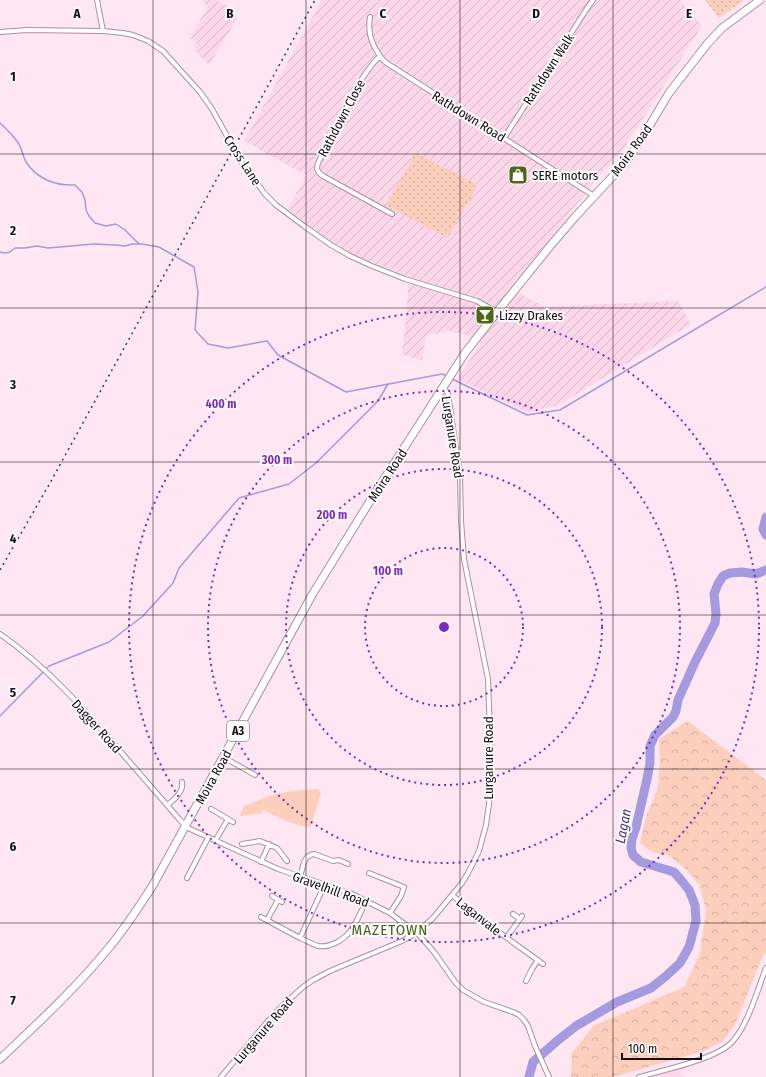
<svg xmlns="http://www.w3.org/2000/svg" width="766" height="1077" font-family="'Fira Sans Condensed',sans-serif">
  <defs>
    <pattern id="industrial-furrows" width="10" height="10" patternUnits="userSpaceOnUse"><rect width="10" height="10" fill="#fcd7ea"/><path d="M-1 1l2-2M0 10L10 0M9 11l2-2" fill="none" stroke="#d7b7c8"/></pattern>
    <pattern id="grass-dots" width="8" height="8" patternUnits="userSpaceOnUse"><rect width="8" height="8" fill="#fccebc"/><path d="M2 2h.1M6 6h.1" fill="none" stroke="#d7b0a1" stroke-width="1.8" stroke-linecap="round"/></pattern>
    <pattern id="forest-crowns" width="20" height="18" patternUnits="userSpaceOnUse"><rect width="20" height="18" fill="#fccebc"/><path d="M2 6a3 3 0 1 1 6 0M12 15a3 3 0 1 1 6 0" fill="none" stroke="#d7b0a1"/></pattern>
  </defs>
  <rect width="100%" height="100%" fill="#fee6f2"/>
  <path fill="#fcd7ea" d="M688 1065 680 1073 685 1077H645Z"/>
  <path fill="url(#industrial-furrows)" d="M202 0H216L230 8 236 15 237 19 209 65 194 50 197 43 189 38 208 7Z
    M322 0H680L702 26 622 151 601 174 511 288 544 307 678 301 691 324 559 405 527 412 457 379 480 344 467 335 448 331 426 336 422 361 402 354 406 318 409 277 352 254 327 239 288 209 306 175 244 141Z"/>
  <path fill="url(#grass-dots)" d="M705 0H744L719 18Z
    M416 153 478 185 448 238 386 205Z"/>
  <path fill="url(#forest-crowns)" d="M688 721 766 780V952L762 958 735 1025 722 1042 701 1052 613 1077H571L572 1053 593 1026 684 987 700 954 706 911 700 886 687 870 668 855 654 853 640 843 646 817 658 787 660 759 659 739Z"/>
  <path fill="#fccebc" d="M318 789 321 793 311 826C302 830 272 814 262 810L263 813 240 816 244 806 272 795 292 791Z"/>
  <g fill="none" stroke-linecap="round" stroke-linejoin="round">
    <path stroke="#a39adf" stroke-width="1.5" d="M0 123C7 129 14 137 19 144 22 150 23 156 26 162 37 179 56 186 75 185L82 192 85 200 86 210 89 216 95 223 106 226 116 224 125 230 138 243 140 244
      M0 252 5 253 10 252 15 248H25L37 246 48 248 94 244 116 245 125 246 132 244H142L159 247 194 267 198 292 195 330 208 344 228 348 267 341 278 355 346 392 442 374 447 376
      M452 379 527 415 560 410 766 287
      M0 716 49 666 109 642 143 616 173 583 179 568 239 498 289 484 316 463 378 401 388 384"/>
    <path stroke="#a39adf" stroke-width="9" d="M766 517 763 529 766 535
      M529 1077 533 1062 557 1041 576 1026 617 1002 651 988 666 976 680 963 689 947 696 921 695 905 689 890 681 880 674 872 641 862 633 855 631 848 632 839 636 827 647 779 650 763V746L655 735 673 717 676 711 678 700 695 662 715 623 716 614 714 594 718 584 723 576 730 573 742 572 756 574 766 570"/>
    <g stroke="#ab909e" stroke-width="6">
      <path id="minor" d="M97 0 103 31
        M370 17C367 34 374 50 385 62L594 196
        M0 32 27 30 103 31 123 33 133 35 148 41 163 51 200 92 212 109 242 163 265 194 276 205 304 226 331 245 350 256 372 266 405 279 477 301 497 312
        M380 56 374 62 363 77 318 163C316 169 317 172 323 176L392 214
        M504 138 586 10 593 0
        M0 634C46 666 84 709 120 751 140 774 160 797 180 820L188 828 278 869 350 893 390 913 419 935 434 952 455 982 463 990 484 1002 513 1012 519 1015 524 1020 528 1026 535 1046 549 1077
        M223 757 255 775
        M167 805C174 800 184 792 182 782
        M211 809 233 822
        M215 841 228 819
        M242 844 260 841 277 848 287 861
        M261 862 269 844
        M369 873 404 887 401 896 390 913
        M300 877C303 868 303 855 314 854L333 861 339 860 348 864
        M187 878 208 838
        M325 884 300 938C306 940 311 944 318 946 330 948 344 940 351 930 356 924 358 917 362 910
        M452 895 478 917 543 964
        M272 896 282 902
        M513 914 520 919
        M261 917 300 938
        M267 920 278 900
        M507 937 522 916
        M526 981 532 969 538 960
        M221 1077 268 1021 282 1006 303 987 313 980 330 971 402 941 416 933 433 918 462 883 468 873 479 851 486 825 489 804 491 781V759L488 679 464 559 461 521 460 475 448 394 447 392 443 388
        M639 1077C663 1070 718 1059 733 1041 749 1022 757 991 766 968"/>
    </g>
    <g stroke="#ab909e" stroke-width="9">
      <path id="trunk" d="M0 1059C37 1024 75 989 107 950 124 930 139 907 153 885L312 595 370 501 465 353 497 312 551 245 575 217 625 163 641 140 669 93 708 43 722 28 760 0"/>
    </g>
    <use href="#minor" stroke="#fff" stroke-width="4"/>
    <use href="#trunk" stroke="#fff" stroke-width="7"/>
    <path stroke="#45383e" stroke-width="1.5" stroke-dasharray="2 4" stroke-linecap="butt" d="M0 570 50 483 315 0"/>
  </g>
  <path fill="none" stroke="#180e13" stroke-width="1" stroke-opacity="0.55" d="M153 0V1077M306 0V1077M460 0V1077M613 0V1077M0 154H766M0 308H766M0 462H766M0 615H766M0 769H766M0 923H766"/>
  <g fill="none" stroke="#7b2cbf" stroke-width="2" stroke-dasharray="2 4">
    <circle cx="444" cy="627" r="79"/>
    <circle cx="444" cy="627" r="158"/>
    <circle cx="444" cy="627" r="236"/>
    <circle cx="444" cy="627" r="315"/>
  </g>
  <defs>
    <g id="shop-square" transform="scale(1)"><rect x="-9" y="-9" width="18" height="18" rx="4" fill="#4d6718" stroke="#fbfbfb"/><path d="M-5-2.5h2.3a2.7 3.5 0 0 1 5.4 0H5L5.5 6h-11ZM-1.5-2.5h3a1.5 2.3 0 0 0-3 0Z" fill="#fff"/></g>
    <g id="bar-square" transform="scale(1)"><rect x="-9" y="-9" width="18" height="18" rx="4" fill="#4d6718" stroke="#fbfbfb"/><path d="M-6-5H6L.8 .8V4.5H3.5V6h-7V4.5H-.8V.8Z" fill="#fff"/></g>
  </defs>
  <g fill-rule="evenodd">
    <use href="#shop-square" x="518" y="175"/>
    <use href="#bar-square" x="485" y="315"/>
  </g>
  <g text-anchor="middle" stroke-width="4" stroke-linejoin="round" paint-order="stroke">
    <rect fill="#fbfbfb" stroke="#5c5559" stroke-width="1" x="227" y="721" width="22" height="20" rx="3"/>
    <g font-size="12" font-weight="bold" fill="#180e13">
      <text x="238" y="735">A3</text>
    </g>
    <g font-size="13" fill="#180e13" stroke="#fbfbfb">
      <text transform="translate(548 69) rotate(-57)" y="5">Rathdown Walk</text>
      <text transform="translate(469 116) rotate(32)" y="5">Rathdown Road</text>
      <text transform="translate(341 118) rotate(-62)" y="5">Rathdown Close</text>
      <text transform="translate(631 150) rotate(-54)" y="5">Moira Road</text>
      <text transform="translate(243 160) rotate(57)" y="5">Cross Lane</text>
      <text transform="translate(453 437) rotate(81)" y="5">Lurganure Road</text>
      <text transform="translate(387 475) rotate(-57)" y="5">Moira Road</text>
      <text transform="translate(97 726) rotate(48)" y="5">Dagger Road</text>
      <text transform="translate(488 758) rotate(-90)" y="5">Lurganure Road</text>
      <text transform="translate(213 777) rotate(-61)" y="5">Moira Road</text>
      <text transform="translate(331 889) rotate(20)" y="5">Gravelhill Road</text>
      <text transform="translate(479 916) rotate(38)" y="5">Laganvale</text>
      <text transform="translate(263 1030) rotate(-49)" y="5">Lurganure Road</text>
    </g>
    <g font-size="13" fill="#180e13" stroke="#fbfbfb" text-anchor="start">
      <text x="532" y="180">SERE motors</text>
      <text x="499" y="320">Lizzy Drakes</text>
    </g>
    <g font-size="14" font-style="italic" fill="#433080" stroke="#fbfbfb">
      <text transform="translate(623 826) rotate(-79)" y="5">Lagan</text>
    </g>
    <g font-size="15" letter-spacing="1" fill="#475f17" stroke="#fbfbfb">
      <text x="390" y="935">MAZETOWN</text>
    </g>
  </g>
  <g font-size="13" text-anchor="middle" font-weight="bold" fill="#180e13" stroke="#fbfbfb" stroke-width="4" stroke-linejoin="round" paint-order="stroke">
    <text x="77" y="18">A</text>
    <text x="230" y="18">B</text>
    <text x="383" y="18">C</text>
    <text x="536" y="18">D</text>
    <text x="689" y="18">E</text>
    <text x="13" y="81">1</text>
    <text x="13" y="235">2</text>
    <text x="13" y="389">3</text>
    <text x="13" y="543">4</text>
    <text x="13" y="697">5</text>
    <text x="13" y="851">6</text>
    <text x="13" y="1005">7</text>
  </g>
  <circle cx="444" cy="627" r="6" fill="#7b2cbf" stroke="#fbfbfb" stroke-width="2"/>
  <g font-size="12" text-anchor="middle" font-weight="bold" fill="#7b2cbf" stroke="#fbfbfb" stroke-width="4" stroke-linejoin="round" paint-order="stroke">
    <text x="221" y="408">400 m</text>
    <text x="277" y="464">300 m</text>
    <text x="332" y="519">200 m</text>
    <text x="388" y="575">100 m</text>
  </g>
  <path d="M622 1053v6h79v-6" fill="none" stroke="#180e13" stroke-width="2"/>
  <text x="628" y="1053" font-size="12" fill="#180e13" stroke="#fbfbfb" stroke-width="3" paint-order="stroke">100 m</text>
</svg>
